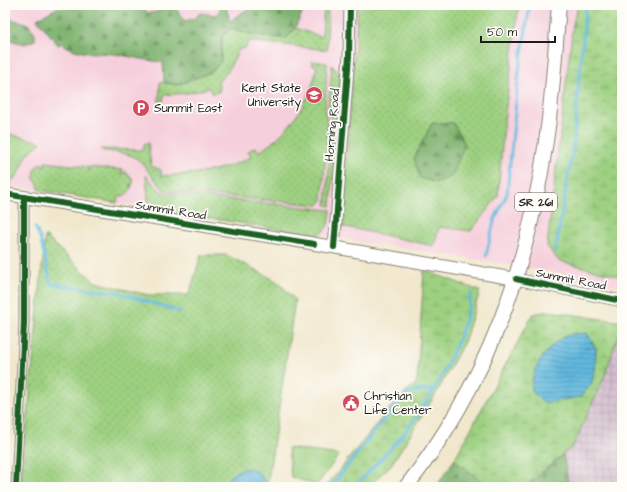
<svg xmlns="http://www.w3.org/2000/svg" width="627" height="492" font-family="'Architects Daughter',sans-serif">
  <defs>
    <pattern id="industrial-grid" width="8" height="8" patternUnits="userSpaceOnUse"><rect width="8" height="8" fill="#d1bdcc"/><path d="M0 4h8M4 0v8" fill="none" stroke="#b3a2af"/></pattern>
    <pattern id="grass-dots" width="8" height="8" patternUnits="userSpaceOnUse"><rect width="8" height="8" fill="#9dd080"/><path d="M2 2h.1M6 6h.1" fill="none" stroke="#87b26e" stroke-width="1.8" stroke-linecap="round"/></pattern>
    <pattern id="forest-firs" width="22" height="20" patternUnits="userSpaceOnUse"><rect width="22" height="20" fill="#7eb26e"/><path d="M5 1l3.5 6h-7zM16 11l3.5 6h-7z" fill="#66905a"/></pattern>
    <pattern id="wetland-marsh" width="20" height="14" patternUnits="userSpaceOnUse"><rect width="20" height="14" fill="#9dd080"/><path d="M1 5h8M5 5V1M11 12h8M15 12V8" fill="none" stroke="#87b26e"/></pattern>
    <pattern id="water-rules" width="6" height="5" patternUnits="userSpaceOnUse"><rect width="6" height="5" fill="#61b8de"/><path d="M0 2.5h6" fill="none" stroke="#4f95b3"/></pattern>
  </defs>
  <rect width="100%" height="100%" fill="#fdfcf7"/>
  <filter id="ink" filterUnits="userSpaceOnUse"><feTurbulence type="fractalNoise" baseFrequency=".025" numOctaves="2"/><feDisplacementMap in="SourceGraphic" scale="8" xChannelSelector="R" yChannelSelector="G"/><feConvolveMatrix kernelMatrix="1 2 1 2 8 2 1 2 1" color-interpolation-filters="sRGB"/></filter>
  <filter id="wash" filterUnits="userSpaceOnUse"><feTurbulence type="fractalNoise" baseFrequency=".012" numOctaves="4" result="noise"/><feDisplacementMap in="SourceGraphic" scale="16" xChannelSelector="R" yChannelSelector="G"/><feGaussianBlur stdDeviation="0.9" result="paint"/><feColorMatrix in="noise" values="0 0 0 0 0 0 0 0 0 0 0 0 0 0 0 0 0 1.4 0 .05"/><feComposite in="paint" operator="in"/></filter>
  <g filter="url(#wash)">
    <rect width="100%" height="100%" fill="#f1e7cc"/>
    <path fill="#f5cfdb" d="M5 5H622V287L548 271 5 185Z"/>
    <path fill="url(#industrial-grid)" d="M622 324V487H569L563 455 573 446 605 375Z"/>
    <path fill="url(#grass-dots)" stroke="#5c764e" d="M324 5H328L327 50 248 41 246 48 239 49 227 73 218 82 220 91 213 94 209 88 188 93 164 95 163 102H159L160 82 177 85 211 72 221 61 222 37 230 28 251 34 286 39 295 28 322 37Z
      M358 5H519L504 122 498 196 471 231 439 227 434 246 341 226Z
      M312 61 327 63 325 110 328 128 322 201 319 205 168 191 163 189C137 161 146 154 103 151L101 149 143 150 144 144 148 142 151 166 161 170V176C193 174 222 172 251 157L248 151 256 147 259 152C289 133 311 101 317 66L312 65Z
      M332 65 341 76 331 206 326 205 332 126 328 108Z
      M5 133 41 142C39 146 33 148 29 153 21 163 22 176 9 182L10 186 5 185Z
      M45 162 88 167V171H90V167L123 170 121 174H123L125 171 133 180V184H130L132 186C130 193 125 196 118 197L117 203 39 190 38 184 34 179C34 173 35 165 42 163L43 166H45Z
      M146 175 158 189 165 193 331 210C330 222 328 231 316 235L151 209 148 200Z
      M45 236 95 282 148 295H189L201 255H227L278 282 295 300 267 487H21Z"/>
    <path fill="url(#forest-firs)" stroke="#4d6745" d="M62 5H114L116 7 143 5 147 13 157 12 159 8 168 7 176 8 185 21 195 18 200 13 217 15 221 7 226 6 230 22C251 0 277 5 306 5L295 28 286 39 251 34 230 28 222 37 221 61 211 72 177 85 164 82 163 62C148 61 134 57 120 55 99 51 79 57 62 43L58 45 37 19Z
      M5 18 27 23 35 33V40L25 44 5 39Z
      M432 123H453L465 144 452 176 437 183 420 178 414 158Z
      M563 455 569 487H524Z
      M454 460 487 485 500 487H436Z"/>
    <path fill="url(#wetland-marsh)" stroke="#5c764e" d="M578 5H622V246L619 276 559 261 547 246 573 24Z
      M424 270 480 291 465 340 437 392 391 465 368 487H326L388 410 417 382Z
      M549 311 622 322V324L605 375 573 446 524 487 487 485 454 460 533 314Z"/>
    <path fill="#9dd080" stroke="#5c764e" d="M288 448 339 455 317 485 291 477Z"/>
    <path fill="url(#water-rules)" stroke="#3e6a7d" d="M587 333 596 349 595 370 591 385 580 397 544 403C539 399 534 395 532 389 528 372 551 342 566 336 572 333 580 334 587 333Z
      M248 468C259 470 264 476 265 487H223C228 475 236 470 248 468Z"/>
    <g fill="none" stroke-linecap="round" stroke-linejoin="round">
      <path stroke="#61b8de" stroke-width="3" d="M35 227 40 238 51 284 120 293 181 312
        M555 252 573 147 586 5
        M486 256 494 221 507 194 519 71 530 5
        M331 487 391 410 410 392 433 389
        M354 487C372 468 392 449 408 428 435 393 465 338 471 294"/>
    </g>
  </g>
  <g filter="url(#ink)">
    <g fill="none" stroke-linecap="round" stroke-linejoin="round">
      <g stroke="#868274" stroke-width="11">
        <path id="minor" d="M16 487 24 323V197"/>
      </g>
      <g stroke="#868274" stroke-width="13">
        <path id="tertiary" d="M334 247 349 56 350 5
          M516 279 622 301"/>
      </g>
      <g stroke="#868274" stroke-width="14">
        <path id="secondary" d="M5 194 304 242 516 279"/>
      </g>
      <g stroke="#868274" stroke-width="16">
        <path id="primary" d="M406 487C486 385 528 269 546 141 553 96 555 50 559 5"/>
      </g>
      <use href="#minor" stroke="#fff" stroke-width="9"/>
      <use href="#tertiary" stroke="#fff" stroke-width="11"/>
      <use href="#secondary" stroke="#fff" stroke-width="12"/>
      <use href="#primary" stroke="#fff" stroke-width="14"/>
      <g stroke="#fdfcf7" stroke-width="8">
        <path id="cycleway" d="M5 194 314 244
          M334 247 349 56 350 5
          M516 279 622 301
          M16 487 24 323V197"/>
      </g>
      <use href="#cycleway" stroke="#1b5e20" stroke-width="6"/>
    </g>
  </g>
  <defs>
    <g id="university-disc" transform="scale(0.9)"><circle r="9.5" fill="#d1495b" stroke="#fdfcf7"/><path d="M0-5L7-2L0 1L-7-2ZM-4 1L0 2.5L4 1V4Q0 6-4 4Z" fill="#fff"/></g>
    <g id="parking-disc" transform="scale(0.9)"><circle r="9.5" fill="#d1495b" stroke="#fdfcf7"/><path d="M-3.5-5.5H1a3.5 3.5 0 0 1 0 7H-1V5.5H-3.5ZM-1-3.4V-.6H.8a1.4 1.4 0 0 0 0-2.8Z" fill="#fff"/></g>
    <g id="civic-disc" transform="scale(0.9)"><circle r="9.5" fill="#d1495b" stroke="#fdfcf7"/><path d="M-.6-6.5H3V-4.5H.6V-3L4-1V1h2V6H-6V1h2V-1L-.6-3ZM-1.2 2.5V6h2.4V2.5Z" fill="#fff"/></g>
  </defs>
  <g fill-rule="evenodd">
    <use href="#university-disc" x="314" y="95"/>
    <use href="#parking-disc" x="141" y="108"/>
    <use href="#civic-disc" x="351" y="403"/>
  </g>
  <g text-anchor="middle" stroke-width="3.5" stroke-linejoin="round" paint-order="stroke">
    <rect fill="#fdfcf7" stroke="#605f5e" stroke-width="1" x="515" y="193" width="42" height="18" rx="3"/>
    <g font-size="11" font-weight="bold" fill="#1c1c1c">
      <text x="536" y="206">SR 261</text>
    </g>
    <g font-size="12" fill="#1c1c1c" stroke="#fdfcf7" text-anchor="start">
      <text x="301" y="92" text-anchor="end">Kent State<tspan x="301" dy="14">University</tspan></text>
      <text x="154" y="112">Summit East</text>
      <text x="364" y="400">Christian<tspan x="364" dy="14">Life Center</tspan></text>
    </g>
    <g font-size="12" fill="#1c1c1c" stroke="#fdfcf7">
      <text transform="translate(332 125) rotate(-85)" y="4">Horning Road</text>
      <text transform="translate(171 210) rotate(9)" y="4">Summit Road</text>
      <text transform="translate(571 279) rotate(11)" y="4">Summit Road</text>
    </g>
  </g>
  <rect width="627" height="492" fill="none" stroke="#fdfcf7" stroke-width="20"/>
  <path d="M481 36v6h74v-6" fill="none" stroke="#1c1c1c" stroke-width="2"/>
  <text x="487" y="36" font-size="12" fill="#1c1c1c" stroke="#fdfcf7" stroke-width="3" paint-order="stroke">50 m</text>
</svg>
